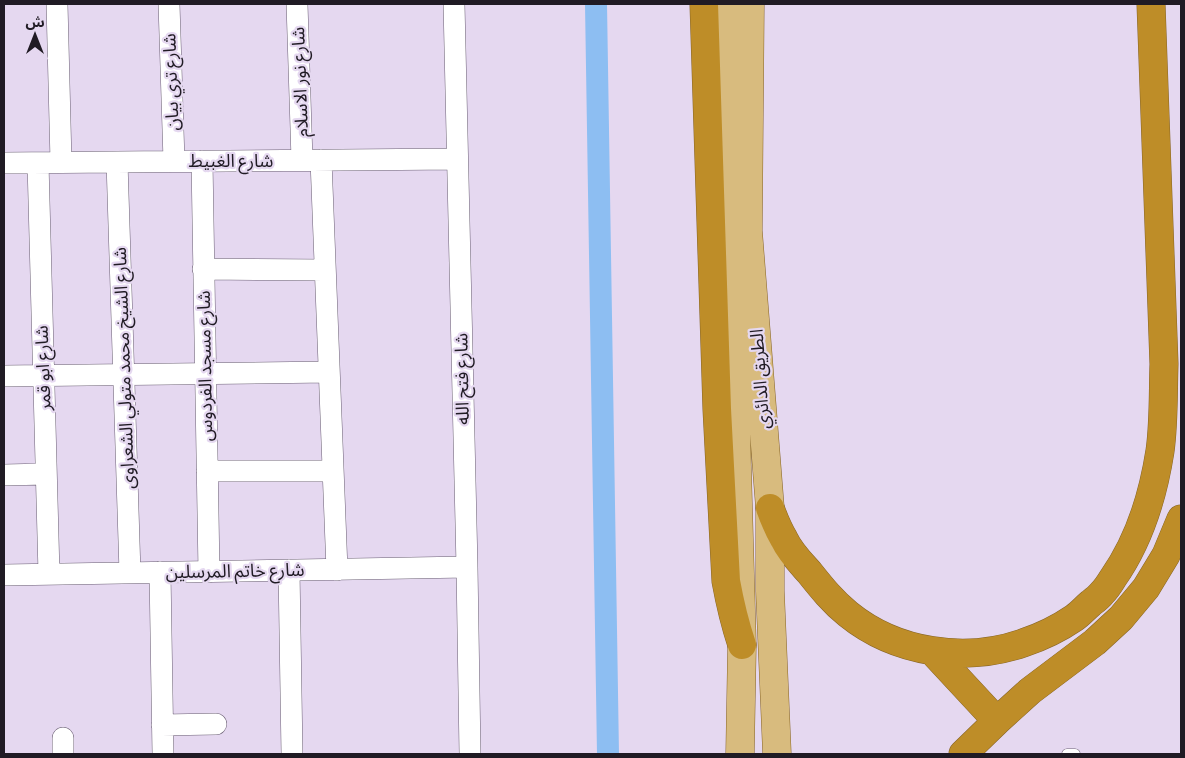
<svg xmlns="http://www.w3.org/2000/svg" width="1185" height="758" font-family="'Source Sans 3','Noto Sans Arabic',sans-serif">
  <rect width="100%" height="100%" fill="#e5d8f0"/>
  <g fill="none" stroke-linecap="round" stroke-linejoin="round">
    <path stroke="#8dbef2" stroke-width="22" d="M596 4 608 754"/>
    <g stroke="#6a5f73" stroke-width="11">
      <path id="lane" d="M1067 754H1075"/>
    </g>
    <g stroke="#6a5f73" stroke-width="22">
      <path id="street" d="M57 4 61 162
        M169 4 174 161
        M297 4 302 160
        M454 4 467 567 470 754
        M321 160 337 570
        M202 161 209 572
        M117 162 130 573
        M4 163 457 159
        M38 163 49 574
        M203 269 325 270
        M4 376 329 372
        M207 471H333
        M4 475 46 474
        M289 570 292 754
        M160 572 163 754
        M4 575 467 567
        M162 725 216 724
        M63 738V754"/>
    </g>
    <g stroke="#876527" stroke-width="29">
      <path id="primary" d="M724 4 742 645 740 754
        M750 4 748 231 770 508V591L777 754"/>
    </g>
    <g stroke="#876527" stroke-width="29">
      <path id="highway" d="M704 4 717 409 726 581C730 603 735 624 742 645
        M770 508C774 519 778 529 784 539 790 552 800 562 809 572 821 587 832 601 848 614 896 653 965 663 1023 643 1041 637 1058 629 1074 618 1080 614 1085 608 1091 603 1095 600 1099 597 1102 593 1106 589 1110 583 1113 578 1139 541 1153 496 1160 451 1164 423 1163 393 1164 364L1151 4
        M932 651 997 721
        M963 754 997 721 1030 691 1095 642 1121 618 1146 588 1166 555 1181 519"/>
    </g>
    <use href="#lane" stroke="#fff" stroke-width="10"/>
    <use href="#street" stroke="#fff" stroke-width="21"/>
    <use href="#primary" stroke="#d8bb7e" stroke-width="28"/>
    <use href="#highway" stroke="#be8d28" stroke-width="28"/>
  </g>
  <g text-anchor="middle" stroke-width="4.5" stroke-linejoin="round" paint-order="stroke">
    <g font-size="18" fill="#201b24" stroke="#e5d8f0">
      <text transform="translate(171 82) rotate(-92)" y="6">شارع تري بيان</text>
      <text transform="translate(300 82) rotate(-92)" y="6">شارع نور الاسلام</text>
      <text x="231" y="167">شارع الغبيط</text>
      <text transform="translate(205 366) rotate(-91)" y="6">شارع مسجد الفردوس</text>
      <text transform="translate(43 368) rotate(-92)" y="6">شارع ابو قمر</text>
      <text transform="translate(124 368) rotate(-92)" y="6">شارع الشيخ محمد متولي الشعراوى</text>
      <text transform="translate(462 379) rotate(-91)" y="6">شارع فتح الله</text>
      <text transform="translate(760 379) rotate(-94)" y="6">الطريق الدائري</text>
      <text transform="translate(235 571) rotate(-1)" y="6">شارع خاتم المرسلين</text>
    </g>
  </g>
  <rect width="1185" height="758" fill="none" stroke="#201b24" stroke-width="10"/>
  <g transform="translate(35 35)" stroke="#e5d8f0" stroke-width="4" paint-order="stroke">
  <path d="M0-4L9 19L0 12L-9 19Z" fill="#201b24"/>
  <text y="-8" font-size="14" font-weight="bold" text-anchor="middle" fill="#201b24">ش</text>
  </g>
</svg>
